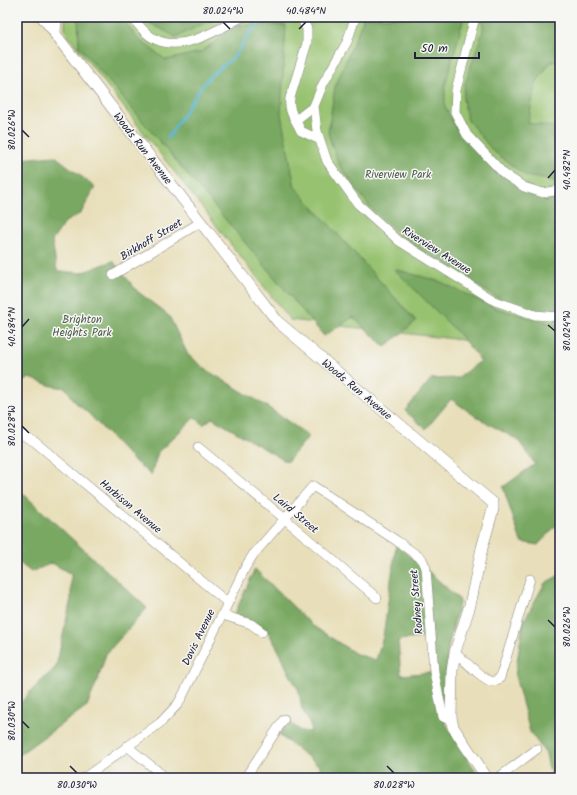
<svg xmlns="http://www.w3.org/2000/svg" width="577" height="795" font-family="Kalam,sans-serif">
  <rect width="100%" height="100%" fill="#f6f6f2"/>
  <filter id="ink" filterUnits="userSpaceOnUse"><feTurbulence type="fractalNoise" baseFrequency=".025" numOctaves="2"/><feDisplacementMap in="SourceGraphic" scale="8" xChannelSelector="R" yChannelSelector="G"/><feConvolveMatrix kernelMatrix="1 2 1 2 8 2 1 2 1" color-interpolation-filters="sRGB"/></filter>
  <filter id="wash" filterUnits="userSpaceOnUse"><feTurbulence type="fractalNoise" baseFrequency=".012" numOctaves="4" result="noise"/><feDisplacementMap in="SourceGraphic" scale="16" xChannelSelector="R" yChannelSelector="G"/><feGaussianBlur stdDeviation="0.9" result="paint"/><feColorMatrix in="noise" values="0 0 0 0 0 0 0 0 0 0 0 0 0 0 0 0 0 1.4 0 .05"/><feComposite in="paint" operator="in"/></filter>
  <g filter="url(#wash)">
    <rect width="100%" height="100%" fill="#e8dfba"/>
    <path fill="#97c26f" stroke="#5c7255" d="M65 17H560V378L471 341 290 320 65 32Z"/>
    <path fill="#79a862" stroke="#4e654e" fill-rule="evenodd" d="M78 17H121L138 39 166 60 201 52 238 25H286L281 114 295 187 416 321 385 347 353 317 324 336 79 46Z
      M144 17H217L176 37 146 21Z
      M362 17H464L445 86V107L457 130 494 169 532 188 545 201 560 197V318L506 303 410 243 369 206 338 163 328 133 335 87 363 20Z
      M483 17H560V59L550 63 536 83 528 123 560 128V182L526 176 493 151 467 119 463 99 465 84 483 31Z
      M55 156 95 187 81 213 65 222 52 241 57 271 81 273 113 261 137 291 169 316 188 355 208 371 263 404 309 436 287 462 212 418 203 425 195 417 158 452 151 475 132 459 88 413 76 403 66 388 52 386 30 378 17 384V161L20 159Z
      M394 269 441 282 495 308 560 326V521L538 545 521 542 503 487 535 464 518 440 478 418 451 399 426 429 405 411 431 379 457 378 481 361 458 333Z
      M17 488 147 608 106 654 98 679 87 706 17 756V707L32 690 56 667 71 599V574L52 563 31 572 17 561Z
      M396 545 428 571 460 600 448 647 445 703 446 724 480 778H313L321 767 279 735 288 721 301 731 310 732 311 727 302 709 299 691 287 669 279 651 267 630 248 619 234 615 255 569 313 626 356 654 376 660 383 637ZM431 637 434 672 401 675 398 640Z
      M560 575V778H551L546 754 530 732 515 676 523 622 545 583Z"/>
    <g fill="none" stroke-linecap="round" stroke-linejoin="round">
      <path stroke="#52b4d1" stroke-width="2.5" d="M168 138 197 93 211 75 234 57 252 30 270 17"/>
    </g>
  </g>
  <g filter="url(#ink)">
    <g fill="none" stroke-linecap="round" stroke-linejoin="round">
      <g stroke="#85807a" stroke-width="10">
        <path id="minor" d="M41 17 55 34
          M132 17C139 26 147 36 157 40 184 52 219 29 242 17
          M301 17 307 29V43L290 98C288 112 295 118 301 131L320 140
          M353 17 354 21 347 42 323 84 314 106 317 131 327 161 358 204 399 241 495 301 535 315 560 317
          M475 17 456 90 455 112 467 135 504 174 524 187 543 193 560 190
          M296 120 314 106
          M113 275 201 222
          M17 432 35 442 228 603
          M198 447 285 519 377 598
          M223 615 251 624 262 632
          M455 652C462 658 483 680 491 681 494 682 497 680 500 678L530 579
          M127 746 166 778
          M84 778 160 723 178 704 183 695 246 566 253 555 313 486 397 541 422 559 426 568 434 672 443 717 451 721
          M245 778 284 719
          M498 778 537 749"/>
      </g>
      <g stroke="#85807a" stroke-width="12">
        <path id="tertiary" d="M56 17 55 34 278 322 493 503V509L482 548 470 605 455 652 452 671 451 717 453 727 487 778"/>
      </g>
      <use href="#minor" stroke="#fff" stroke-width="9"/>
      <use href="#tertiary" stroke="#fff" stroke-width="11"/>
    </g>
  </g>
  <path fill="none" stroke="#22223b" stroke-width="1.5" d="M223 22 230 29M299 29 306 22M22 130 29 137M548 178 555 170M548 325 555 331M22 327 29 319M22 426 29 433M548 620 555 627M22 721 29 728M70 766 77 773M387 766 394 773"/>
  <g text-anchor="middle" stroke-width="3" stroke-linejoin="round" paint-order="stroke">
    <g font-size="11" fill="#22223b" stroke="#f6f6f2">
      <text transform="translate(143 148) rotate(52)" y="4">Woods Run Avenue</text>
      <text transform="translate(151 239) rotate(-31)" y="4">Birkhoff Street</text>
      <text transform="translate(437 250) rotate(32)" y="4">Riverview Avenue</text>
      <text transform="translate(357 389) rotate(40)" y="4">Woods Run Avenue</text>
      <text transform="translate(131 506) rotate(40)" y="4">Harbison Avenue</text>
      <text transform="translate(296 513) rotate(40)" y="4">Laird Street</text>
      <text transform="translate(416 602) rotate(-95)" y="4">Rodney Street</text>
      <text transform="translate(198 637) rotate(-64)" y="4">Davis Avenue</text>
    </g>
    <g font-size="11" fill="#4b5a4d" stroke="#f6f6f2">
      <text x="398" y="178">Riverview Park</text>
      <text x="82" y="323">Brighton<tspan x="82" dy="13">Heights Park</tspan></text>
    </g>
  </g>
  <rect width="577" height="795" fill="none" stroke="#f6f6f2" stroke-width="44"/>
  <path d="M415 52v6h64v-6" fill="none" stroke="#22223b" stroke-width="2"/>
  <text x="421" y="52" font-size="12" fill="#22223b" stroke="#f6f6f2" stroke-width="3" paint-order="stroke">50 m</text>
  <rect x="22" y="22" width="533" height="751" fill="none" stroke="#22223b" stroke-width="1.5"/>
  <g font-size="10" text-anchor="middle" fill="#22223b">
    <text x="223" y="14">80.024°W</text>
    <text x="306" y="14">40.484°N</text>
    <text transform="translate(11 130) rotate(-90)" y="4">80.026°W</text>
    <text transform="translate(566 170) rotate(-90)" y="4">40.482°N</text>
    <text transform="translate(11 327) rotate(-90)" y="4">40.484°N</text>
    <text transform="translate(566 331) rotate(-90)" y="4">80.024°W</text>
    <text transform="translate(11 426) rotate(-90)" y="4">80.028°W</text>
    <text transform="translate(566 627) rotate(-90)" y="4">80.026°W</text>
    <text transform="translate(11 721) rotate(-90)" y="4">80.030°W</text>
    <text x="77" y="788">80.030°W</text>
    <text x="394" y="788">80.028°W</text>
  </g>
</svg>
